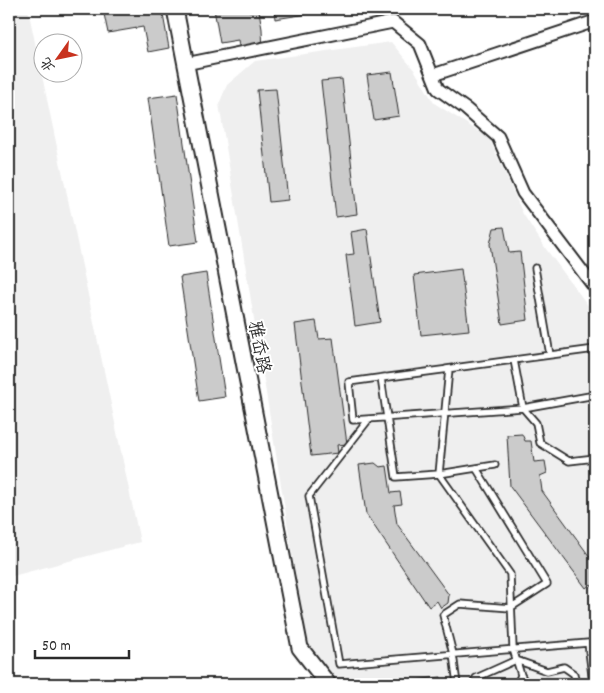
<svg xmlns="http://www.w3.org/2000/svg" width="604" height="693" font-family="Dekko,'LXGW WenKai TC',sans-serif">
  <rect width="100%" height="100%" fill="#fff"/>
  <filter id="ink" filterUnits="userSpaceOnUse"><feTurbulence type="fractalNoise" baseFrequency=".02" numOctaves="2"/><feDisplacementMap in="SourceGraphic" scale="10" xChannelSelector="R" yChannelSelector="G"/><feConvolveMatrix kernelMatrix="1 2 1 2 8 2 1 2 1" color-interpolation-filters="sRGB"/></filter>
  <g filter="url(#ink)">
    <path fill="#efefef" d="M9 9H28L140 542 9 577Z
      M391 42 415 71 434 103 489 138 523 214 546 249 595 315V684H336L308 651 219 104 227 85 255 61Z"/>
    <path fill="#cbcbcb" stroke="#2b2b2b" d="M134 9H162L169 48 148 52 143 27 108 33 104 14Z
      M214 9H249L250 12 259 11 262 29 263 54 241 58 238 40 220 43Z
      M274 9H307V14L275 19Z
      M392 72 399 116 374 120 367 75Z
      M342 79 357 214 336 217 321 81Z
      M276 89 288 200 269 202 257 90Z
      M177 94 198 242 169 246 148 98Z
      M504 227 509 253 520 252 528 320 502 324 490 244 494 228Z
      M367 229 380 322 355 326 346 255 354 254 351 232Z
      M461 269 469 330 421 335 414 275Z
      M206 273 225 397 199 401 180 277Z
      M316 321 319 339 333 338 347 444 337 445 338 453 311 456 295 324Z
      M522 434 525 441H531L534 462 545 461 547 473 540 476 542 491 595 564V590L591 584 586 588 510 486 507 435Z
      M375 463 380 467 387 466 391 493 400 492 402 504 394 505 397 524 449 595 448 603 441 608 437 601 429 607 366 514 359 465Z
      M441 677V684H405V681Z"/>
    <g fill="none" stroke-linecap="round" stroke-linejoin="round">
      <g stroke="#2b2b2b" stroke-width="9">
        <path id="lane" d="M535 268 550 355
          M514 360 523 408 536 423 540 443 569 461 595 458
          M446 369 595 349
          M385 377 349 382 353 420 523 408 595 395
          M369 419 309 496 339 664 588 643 593 684
          M495 465 439 474 449 369 381 378 396 477 439 474 510 574 513 649 521 675 517 684
          M521 675 526 684
          M457 684 453 654 443 615 460 604 510 608 547 584 476 468
          M473 684 476 678 516 660 547 671 564 667 574 674 576 684"/>
      </g>
      <g stroke="#2b2b2b" stroke-width="15">
        <path id="street" d="M185 64 393 22 420 44 438 89 466 109 498 137 523 193 595 288
          M433 75 595 21"/>
      </g>
      <g stroke="#2b2b2b" stroke-width="19">
        <path id="secondary" d="M175 9 300 648 328 684"/>
      </g>
      <use href="#lane" stroke="#fff" stroke-width="5.5"/>
      <use href="#street" stroke="#fff" stroke-width="11"/>
      <use href="#secondary" stroke="#fff" stroke-width="15"/>
    </g>
  </g>
  <g text-anchor="middle" stroke-width="4" stroke-linejoin="round" paint-order="stroke">
    <g font-size="18" fill="#2b2b2b" stroke="#fff">
      <text transform="translate(260 347) rotate(79)" y="6">雅岙路</text>
    </g>
  </g>
  <rect width="604" height="693" fill="none" stroke="#fff" stroke-width="30"/>
  <rect x="15" y="15" width="574" height="663" fill="none" stroke="#2b2b2b" stroke-width="2" filter="url(#ink)"/>
  <g transform="translate(58 58) rotate(237)"><circle r="24" fill="#ffffff" stroke="#aaaaaa"/>
  <path d="M0-4L9 19L0 12L-9 19Z" fill="#c8321e"/>
  <text y="-8" font-size="14" font-weight="bold" text-anchor="middle" fill="#2b2b2b">北</text>
  </g>
  <path d="M35 650v8h94v-8" fill="none" stroke="#2b2b2b" stroke-width="2.5"/>
  <text x="42" y="650" font-size="15" fill="#2b2b2b" stroke="#ffffff" stroke-width="4" paint-order="stroke">50 m</text>
</svg>
